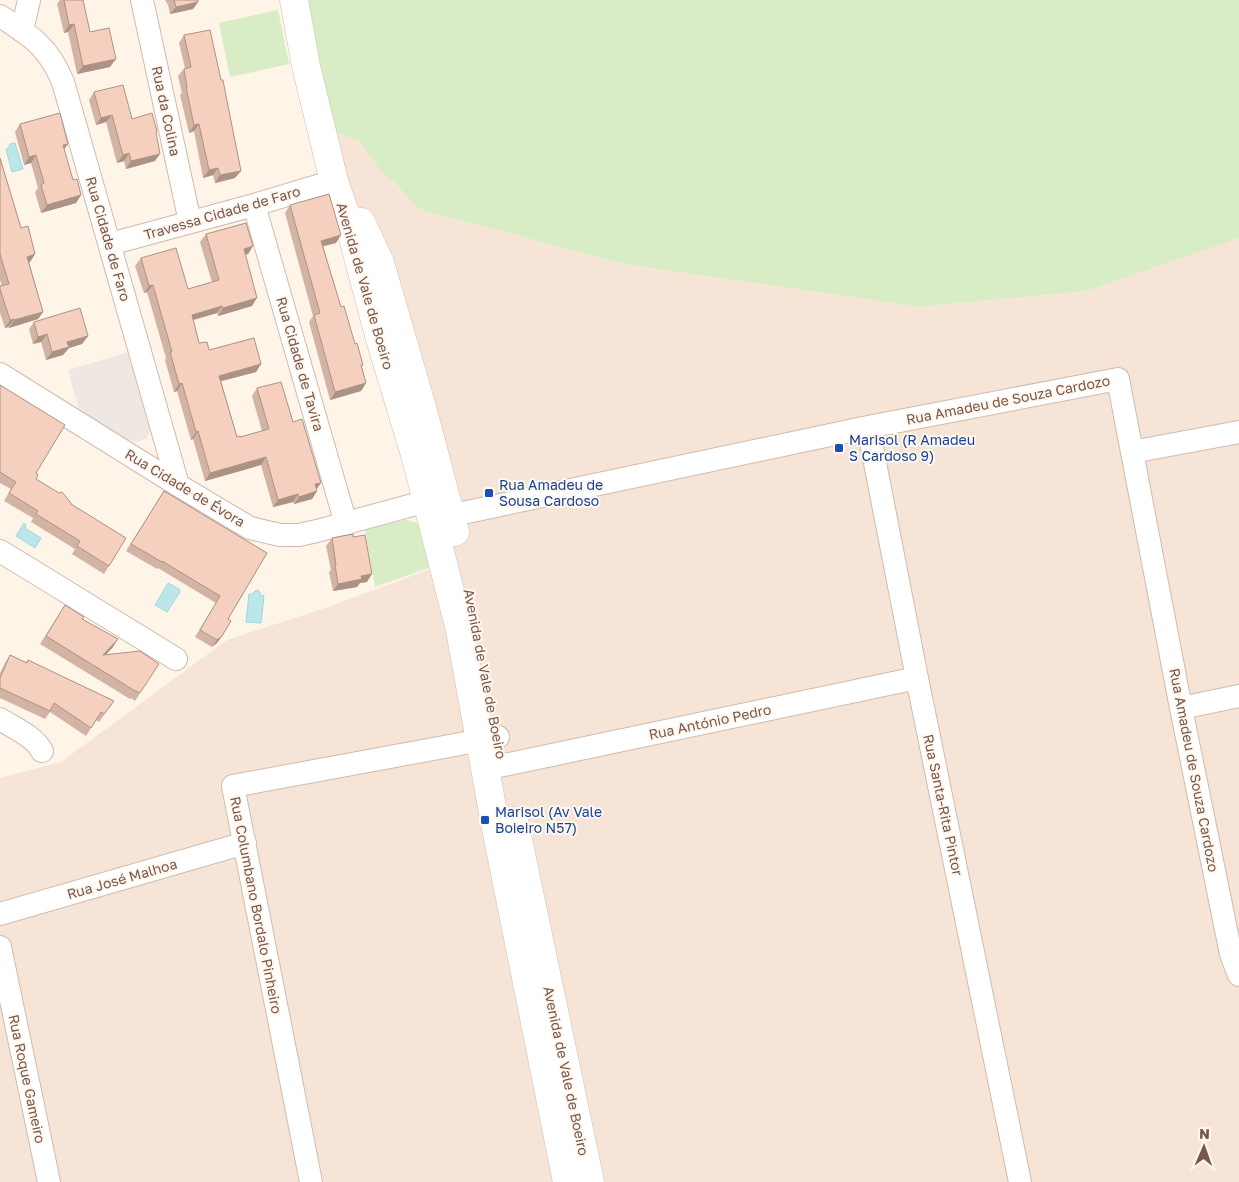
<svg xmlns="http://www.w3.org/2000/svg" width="1239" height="1182" font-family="'Golos Text',sans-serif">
  <rect width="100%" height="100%" fill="#fef4e8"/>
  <path fill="#f6e5d6" d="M308 120 359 141 393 181 419 209 623 264 920 307 1087 291 1239 238V1182H0V778L61 762 227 640 331 606 436 567Z"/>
  <path fill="#efe7e2" d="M129 352 150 430 149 434 146 438 137 442 128 440 79 410 68 370Z"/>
  <path fill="#d8edc5" d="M303 0H1239V238L1087 291 920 307 623 264 419 209 393 181 382 172 359 141 337 133 312 52Z
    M278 10 289 64 230 77 219 23Z
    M404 520C412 520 416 522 421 527L434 566 375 587 365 530Z"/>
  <path fill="#bbe6ea" stroke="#a0d7dc" d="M15 143 23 169 12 172 6 149 9 148 10 144Z
    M24 523 26 525 25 528 41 538 35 548 16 536Z
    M168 583 179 589 180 592 167 612 155 605Z
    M257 590 259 591 261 595 264 596 261 623 246 622 249 594H252L255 591Z"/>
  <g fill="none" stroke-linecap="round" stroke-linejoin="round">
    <g stroke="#d2baac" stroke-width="24">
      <path id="street" d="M142 0 190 222
        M0 16C31 36 48 46 63 82L178 485
        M22 31 29 0
        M254 205 346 524
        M110 244 254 205 334 181
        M0 374 178 485 250 528 280 535H299L317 531 442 497
        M868 427 917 678 1020 1182
        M1132 452 1239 432
        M434 519 868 427 1118 379 1181 708 1231 954 1239 975
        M0 551 176 659
        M1181 708 1239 696
        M0 719C14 728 34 736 42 751
        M485 769 917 678
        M0 914 245 843
        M0 947 49 1182
        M311 1182 233 786 498 737"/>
    </g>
    <g stroke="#d7bcac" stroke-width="29">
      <path id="secondary" d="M294 0 306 66 334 181 350 227 380 339 416 458 460 630 494 818 567 1182
        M361 222 380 263 423 411 455 532
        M514 821 590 1182"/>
    </g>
    <use href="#street" stroke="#fff" stroke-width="22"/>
    <use href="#secondary" stroke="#fff" stroke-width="28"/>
  </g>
  <path fill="#d3b3a3" d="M60 0H83L90 32 110 67 77 74 68 32 64 33 57 4Z
    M165 0H198V2L193 9 170 14 168 5Z
    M184 35 235 178 215 183 213 175 203 178 194 131 189 133 180 95 182 93 178 76 184 69 185 68 179 43Z
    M94 92 132 119 157 131 156 133 155 161 126 169 124 161 117 163 106 122 96 125 89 100Z
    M20 124 64 150 73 180 81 195 76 203 41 213 35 192 38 188 31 163 24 165 15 132Z
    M0 158 21 228 35 254 30 262H29L43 312 38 319 9 328 8 327 5 328 0 313V286H2L0 280Z
    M290 205 336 243 323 246 341 307 362 367 366 383 361 391 330 400 309 322 313 316 285 213Z
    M206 234 253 246 248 254 245 255 252 306 218 316 217 313 193 320 199 343 209 350 261 364 256 372 221 381 237 437H240L262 431 252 396 257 388 293 422 317 491 312 499 294 504 293 502 273 507 261 465 205 481 193 439 191 440 177 391 174 392 165 360 166 358 147 292 144 293 135 266 141 258 188 289 212 282 200 242Z
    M34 322 88 336 82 344 69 348 63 355 46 360 41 342 33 344 29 329Z
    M0 385 36 473V479L71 504 109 566 104 574 72 554 75 549 31 522 33 518 4 501 11 489 0 483Z
    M164 491 267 553 228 619 222 636 217 643 212 647 195 637 216 603 158 568 157 569 126 551Z
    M332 538 367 582 360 583 357 587 333 591 329 572 331 570 326 546Z
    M65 605 82 619 113 647 105 655 140 693 135 701 131 698 130 699 40 644Z
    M10 655 26 663 28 660 114 701 99 722 96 720 86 736 50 712 45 719 0 698V673L5 663Z"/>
  <path fill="#ac9285" d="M198 2 193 9 170 14 176 7Z
    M74 24 68 32 64 33 69 25Z
    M116 59 110 67 77 74 83 66Z
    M112 115 106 122 96 125 101 118Z
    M199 124 194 131 189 133 194 125Z
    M68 144 63 151V145Z
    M129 153 124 161 117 163 123 155Z
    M160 154 155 161 126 169 131 161Z
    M36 155 31 163 24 165 29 157Z
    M218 168 213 175 203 178 209 170Z
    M241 171 235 178 215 183 220 175Z
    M81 195 76 203 41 213 47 205Z
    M341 235 336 243 316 248 321 241Z
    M253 246 248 254 238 257 244 249Z
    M35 254 30 262 22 264 27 257Z
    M153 285 147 292 144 293 149 286Z
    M257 298 252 306 218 316 223 308Z
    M222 306 217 313 186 322 192 315Z
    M43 312 38 319 9 328 14 320Z
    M14 319 8 327 5 328 10 320Z
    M47 334 41 342 33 344 38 337Z
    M88 336 82 344 69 348 63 355 46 360 52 352 67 342Z
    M261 364 256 372 214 383 219 376Z
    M182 383 177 391 174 392 179 384Z
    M366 383 361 391 330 400 335 392Z
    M198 431 193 439 191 440 196 432Z
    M266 457 261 465 205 481 210 473Z
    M321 483 316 490 315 484Z
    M317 491 312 499 294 504 299 497Z
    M298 494 293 502 273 507 278 500Z
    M372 574 367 582 360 583 357 587 333 591 338 584 361 576Z
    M222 636 217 643 212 647 217 640Z
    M118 639 113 647 98 663 103 655Z"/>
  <path fill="#f5d0be" stroke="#ac9285" d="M64 0H83L90 32 109 28 116 59 83 66 74 24 69 25Z
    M174 0H198V2L176 7Z
    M210 30 221 80H223L226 96 241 171 220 175 218 168 209 170 199 124 194 125 186 87H187L184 69 191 67 184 35Z
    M123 85 132 119 152 113 157 131 156 132 160 154 131 161 129 153 123 155 112 115 101 118 94 92Z
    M60 113 68 144 63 145 73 180 77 179 81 195 47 205 41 185 44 183 36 155 29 157 20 124Z
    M0 158 21 228 28 226 35 254 27 257 43 312 14 320V319L10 320 0 289V286L9 284 0 254Z
    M329 194 341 235 321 241 341 307 344 306 355 344 357 343 363 365H361L366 383 335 392 314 315 320 313 290 205Z
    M246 223 253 246 244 249 257 298 223 308 222 306 192 315 199 343 207 342 209 350 254 338 261 364 219 376 237 437 240 436V437L269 429 257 388 281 382 293 422 302 419 321 483 315 484 317 491 299 497 298 494 278 500 266 457 210 473 198 431 196 432 182 383 179 384 170 352H172L153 285 149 286 141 258 176 248 188 289 219 280 206 234Z
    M80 308 88 336 67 342 69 347 52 352 47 334 38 337 34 322Z
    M0 385 65 425 36 473 38 475 36 479 59 493 62 492 71 503V504L126 538 109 566 77 546 80 541 36 514 38 511 9 493 16 482 0 472Z
    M164 491 267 553 228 619 231 621 222 636 217 640 200 630 220 596 162 561V562L131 544Z
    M353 534V537L365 535 372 574 361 576 362 579 338 584 335 565H336L332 538Z
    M65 605 84 617 82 619 118 639 103 655 140 651 159 664 140 693 136 691H135L46 636Z
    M10 655 27 663 28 660 114 701 104 714 101 712 91 728 54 703 50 711 0 688V678Z"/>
  <g fill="#1a4fb4" stroke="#fff8f0" stroke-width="2">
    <rect x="834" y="443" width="10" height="10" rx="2.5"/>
    <rect x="484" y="488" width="10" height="10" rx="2.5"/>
    <rect x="480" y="815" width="10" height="10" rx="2.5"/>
  </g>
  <g text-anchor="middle" stroke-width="4" stroke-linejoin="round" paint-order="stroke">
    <g font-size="14" fill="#7b5749" stroke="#fff8f0">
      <text transform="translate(166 111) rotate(78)" y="5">Rua da Colina</text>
      <text transform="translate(222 213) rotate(-16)" y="5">Travessa Cidade de Faro</text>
      <text transform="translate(108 239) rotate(74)" y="5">Rua Cidade de Faro</text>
      <text transform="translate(365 286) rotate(74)" y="5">Avenida de Vale de Boeiro</text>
      <text transform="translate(300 364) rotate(74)" y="5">Rua Cidade de Tavira</text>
      <text transform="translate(1008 400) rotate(-11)" y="5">Rua Amadeu de Souza Cardozo</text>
      <text transform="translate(185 488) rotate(31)" y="5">Rua Cidade de Évora</text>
      <text transform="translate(485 674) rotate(79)" y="5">Avenida de Vale de Boeiro</text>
      <text transform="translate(710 722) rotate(-12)" y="5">Rua António Pedro</text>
      <text transform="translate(1194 770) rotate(79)" y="5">Rua Amadeu de Souza Cardozo</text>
      <text transform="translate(943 805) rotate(78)" y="5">Rua Santa-Rita Pintor</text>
      <text transform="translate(122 879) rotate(-16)" y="5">Rua José Malhoa</text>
      <text transform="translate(256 905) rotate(79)" y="5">Rua Columbano Bordalo Pinheiro</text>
      <text transform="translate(566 1071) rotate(78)" y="5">Avenida de Vale de Boeiro</text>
      <text transform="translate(27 1079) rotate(78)" y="5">Rua Roque Gameiro</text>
    </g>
    <g font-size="14" fill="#164399" stroke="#fff8f0" text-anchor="start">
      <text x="849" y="445">Marisol (R Amadeu<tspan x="849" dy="16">S Cardoso 9)</tspan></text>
      <text x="499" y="490">Rua Amadeu de<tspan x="499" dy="16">Sousa Cardoso</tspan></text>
      <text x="495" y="817">Marisol (Av Vale<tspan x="495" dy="16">Boieiro N57)</tspan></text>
    </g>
  </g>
  <g transform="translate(1204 1147) rotate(2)" stroke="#fff8f0" stroke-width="4" paint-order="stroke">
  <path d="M0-4L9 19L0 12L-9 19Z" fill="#7b5749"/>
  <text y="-8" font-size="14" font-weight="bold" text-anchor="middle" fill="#7b5749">N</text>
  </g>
</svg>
